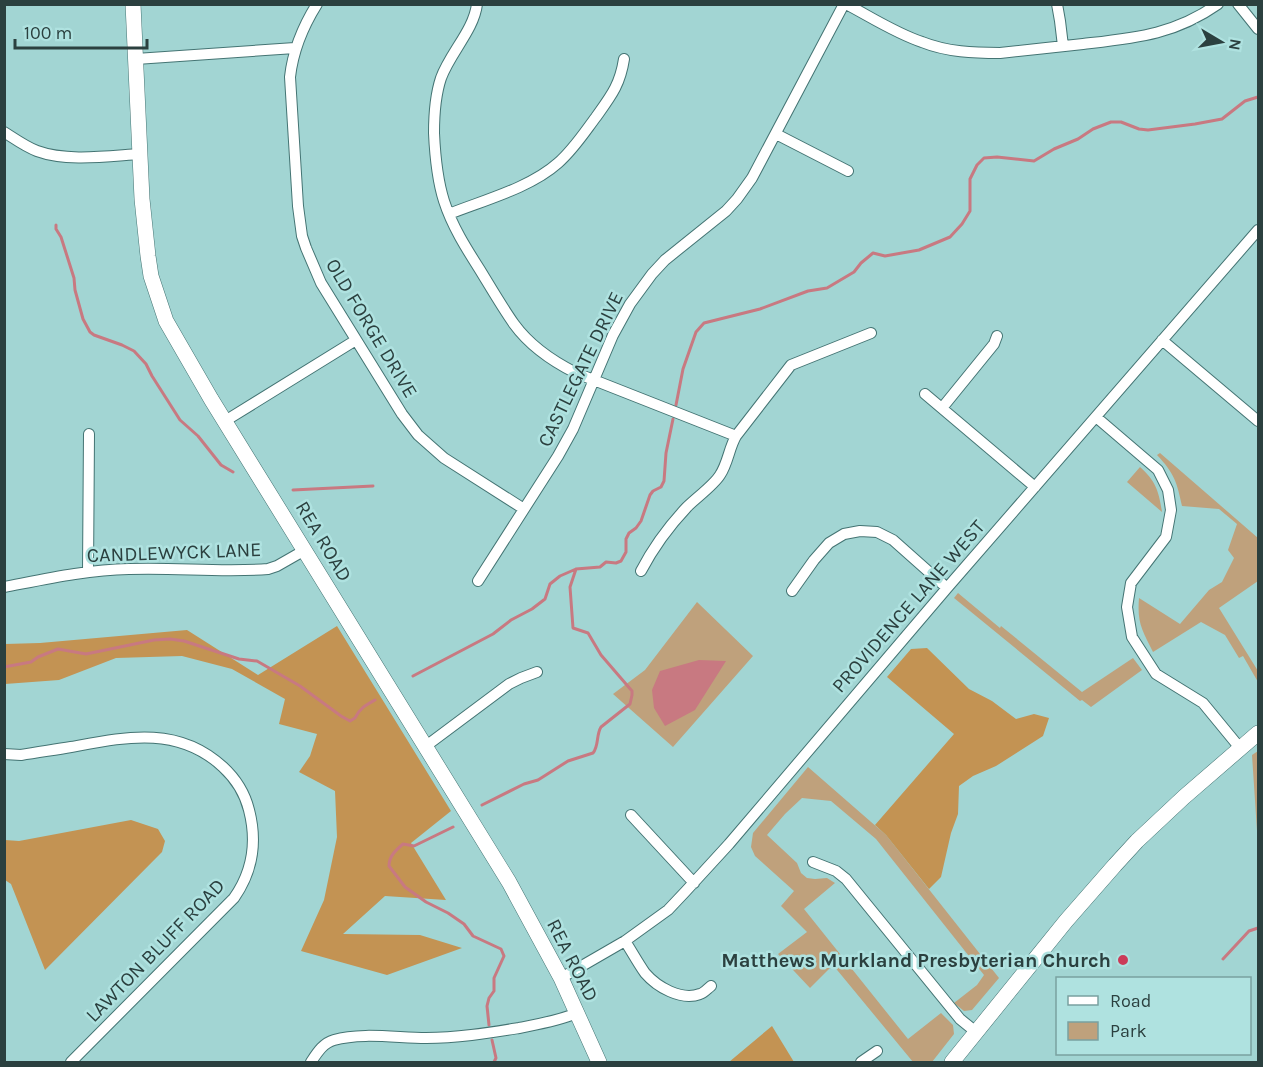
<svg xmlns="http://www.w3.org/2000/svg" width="1263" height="1067" font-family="Karla,sans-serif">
  <rect width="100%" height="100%" fill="#a2d5d3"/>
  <path fill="#bfa17c" d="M1160 453 1258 538V581L1219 608 1258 671V682L1243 656 1239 658 1225 635 1201 622 1153 652C1142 630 1137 623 1139 598L1180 624 1209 590 1222 582 1234 558 1228 550 1237 524 1219 509 1182 506C1177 482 1174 473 1157 455Z
    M1140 467C1156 481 1159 492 1162 512L1127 482Z
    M958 593 1000 628 1001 626 1082 692 1133 658 1142 670 1091 707 1082 700 1080 701 954 598Z
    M697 602 753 656 673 747 613 694 645 670Z
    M1258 751V750V846L1252 755Z
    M808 767 886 835 999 978 972 1010 964 1011 954 1003 977 985 984 975 876 839 831 801 802 798 785 814 767 835 797 863 801 873 807 878 815 879 827 878 835 883 804 909 908 1039 941 1013 953 1025 954 1034 932 1062H913L833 965 810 988 778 954 807 932 781 906 794 891 755 856 751 847 753 833Z"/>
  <path fill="#c39353" d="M337 626 451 811 411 843 446 900 385 896 343 934 420 935 462 948 387 975 301 951 324 900 337 837 335 791 299 772 310 756 317 734 279 724 285 699 232 669 182 656 116 658 59 680 5 684V644L40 643 187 630 258 675Z
    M927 648 969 689 992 701 1016 719 1034 714 1049 718 1043 736 996 766 973 776 959 786 958 814 951 833 941 877 929 889 886 835 875 825 954 734 887 677 911 649Z
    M131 820 158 829 165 841 162 852 45 970 11 884 5 880V840L19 841Z
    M772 1026 794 1062H729Z"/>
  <path fill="#c87981" d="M699 660 726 661 695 710 665 726 654 708 652 690 660 671Z"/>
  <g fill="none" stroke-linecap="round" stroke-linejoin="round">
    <path stroke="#c87981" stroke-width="3" d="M56 225V229L61 237 74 278 75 290 83 319 90 332 94 335 122 345 134 351 146 364 152 376 180 420 198 436 221 465 233 472
      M676 405 683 369 696 332 704 323 760 309 808 291 827 288 854 272 861 263 873 253 885 256 919 250 950 237 962 224 970 211V179L977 165 984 158 997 157 1034 161 1054 149 1078 139 1093 129 1111 122H1121L1139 129 1148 130 1195 124 1222 119 1245 101 1258 97
      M293 490 373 486
      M4 667 31 662 38 657 58 649 86 654 154 640 170 639 184 641 239 659 257 661 300 686 341 716 350 721 355 718C360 708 366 705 375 700
      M413 676 493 634 511 620 532 609 545 599 550 584 560 576 576 569 600 567 606 562 616 563 621 561 626 552V539L629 533 636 528 641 521 650 495 653 491 661 487 664 481 666 453 673 419
      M482 805 524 784 538 780 568 761 593 753C599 746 596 735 601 727L630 704 632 695V691L601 655 588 633 573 628 570 587 576 569
      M453 827 414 846 403 844C396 850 389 856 389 866L405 887 426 902 448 913 464 924 473 936 501 949 504 956 494 978V991L489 998 487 1006 489 1025
      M1223 959 1249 931 1258 928
      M492 1040 496 1058 494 1062"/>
    <g stroke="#447473" stroke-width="12">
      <path id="street" d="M317 4C302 28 293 50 290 77L298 206 302 236 306 248 321 283 402 414 418 435 444 458 524 509
        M477 4C474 30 450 53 441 78 435 96 434 114 434 133 435 155 437 179 444 201 452 226 466 248 480 270 491 288 502 307 514 324 530 346 552 361 576 373L736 436
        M846 4C871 17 895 33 922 42 947 52 974 53 1000 53 1028 50 1055 47 1083 44 1135 38 1174 35 1218 4
        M1057 4 1060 21 1063 46
        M1238 4 1258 29
        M136 59 295 48
        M4 132C15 139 26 147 37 151 67 162 108 156 140 154
        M776 134 848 171
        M449 214C484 200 530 188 558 163 573 150 584 133 596 117 611 96 620 85 624 59
        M1162 340 1258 421
        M925 394 1035 487
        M942 408 994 344 997 336
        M1096 417 1158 470 1168 490 1171 510 1166 537 1131 583 1127 607 1132 637 1156 674 1203 703 1240 748
        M225 421 356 340
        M641 571C653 548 669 526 687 507 696 498 714 485 720 475 728 463 729 448 736 436L791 365 871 333
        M88 572 89 434
        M478 581 558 456 573 429 613 335 630 304 652 274 665 260 726 211 737 199 752 178 844 4
        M4 587C46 579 86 570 129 569 175 567 222 573 268 569L277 566 305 550
        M792 591 814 560 829 543 844 534 860 531 877 532 893 540 947 588
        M426 746 509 684 521 678 537 672
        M4 754 21 755C37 752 54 750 71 747 125 737 178 725 223 767 236 779 245 794 249 810 257 841 253 871 234 898L71 1062
        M631 815 694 883
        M813 862 836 871 846 879 960 1019 976 1032
        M625 941C632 952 638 963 645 973 657 987 681 1001 700 994 704 993 707 989 711 986
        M561 978 625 941 668 910 685 892 729 844 947 588 1258 230
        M311 1062C317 1053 323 1043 334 1040 361 1032 398 1038 426 1038 458 1038 488 1033 519 1028 539 1024 558 1021 577 1013
        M861 1062 877 1051"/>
    </g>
    <g stroke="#447473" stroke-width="16">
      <path id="secondary" d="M133 4 142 199 148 256 151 276 166 321 211 399 509 882 561 978 599 1062
        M952 1062 1066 921 1115 865 1137 841 1184 797 1258 733"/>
    </g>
    <use href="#street" stroke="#fff" stroke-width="10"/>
    <use href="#secondary" stroke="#fff" stroke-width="15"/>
  </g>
  <circle fill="#cb3b58" stroke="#afe2e0" stroke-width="2" cx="1123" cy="960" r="6"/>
  <g text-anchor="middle" stroke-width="5" stroke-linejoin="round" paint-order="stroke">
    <g font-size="20" fill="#2b403f" stroke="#afe2e0">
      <text transform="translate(372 328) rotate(59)" y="7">OLD FORGE DRIVE</text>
      <text transform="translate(580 369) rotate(-64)" y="7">CASTLEGATE DRIVE</text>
      <text transform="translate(324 541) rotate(59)" y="7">REA ROAD</text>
      <text transform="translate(174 552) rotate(-2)" y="7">CANDLEWYCK LANE</text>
      <text transform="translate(908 606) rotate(-49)" y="7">PROVIDENCE LANE WEST</text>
      <text transform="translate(155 950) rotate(-46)" y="7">LAWTON BLUFF ROAD</text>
      <text transform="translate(573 960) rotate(63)" y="7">REA ROAD</text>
    </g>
    <g font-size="20" font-weight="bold" fill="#2b403f" stroke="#afe2e0" text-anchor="end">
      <text x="1111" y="967">Matthews Murkland Presbyterian Church</text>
    </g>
  </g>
  <rect width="1263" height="1067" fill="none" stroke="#2b403f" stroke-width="12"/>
  <rect x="1056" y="977" width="195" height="78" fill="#afe2e0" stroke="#7aa1a0" stroke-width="1.5"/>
  <rect x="1068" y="996" width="30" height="9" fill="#ffffff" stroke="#7aa1a0" stroke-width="1.5"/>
  <text x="1110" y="1007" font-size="18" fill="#2b403f">Road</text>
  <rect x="1068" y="1022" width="30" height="18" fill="#bfa17c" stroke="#7aa1a0" stroke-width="1.5"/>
  <text x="1110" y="1037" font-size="18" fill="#2b403f">Park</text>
  <g transform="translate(1221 42) rotate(100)" stroke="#afe2e0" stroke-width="4.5" paint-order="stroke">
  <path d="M0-4.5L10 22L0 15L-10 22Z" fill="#2b403f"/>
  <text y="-9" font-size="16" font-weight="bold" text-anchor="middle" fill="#2b403f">N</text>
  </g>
  <path d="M15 39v9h132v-9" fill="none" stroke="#2b403f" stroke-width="3"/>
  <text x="24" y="39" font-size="18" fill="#2b403f" stroke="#afe2e0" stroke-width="4.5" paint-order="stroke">100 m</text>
</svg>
